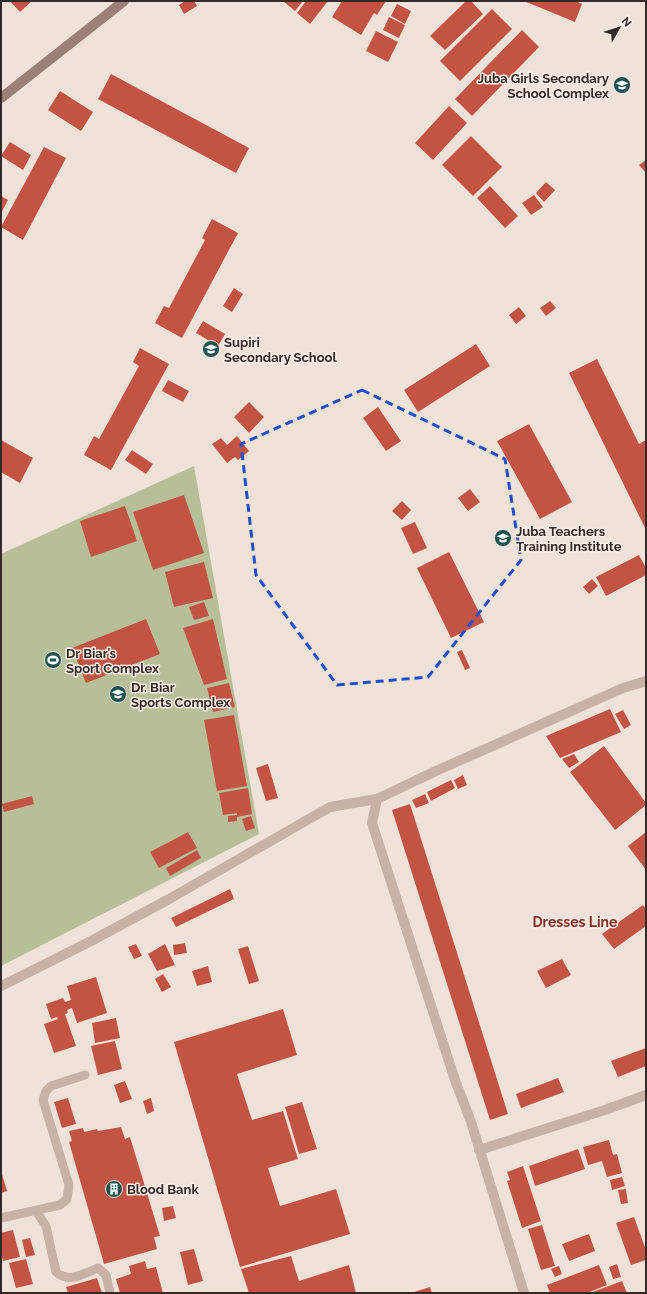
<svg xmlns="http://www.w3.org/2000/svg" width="647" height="1294" font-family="Raleway,sans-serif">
  <rect width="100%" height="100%" fill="#f0e2d9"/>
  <path fill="#b7bf99" d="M194 466 259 834 1 966V554Z"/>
  <path fill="#c35444" d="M10 1H32L20 12Z
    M185 1H194L197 6 184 14 179 5Z
    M283 1H303L295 11Z
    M306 1H328L310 24 297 13Z
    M342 1H386L377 15 374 13 361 35 332 17Z
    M466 1H471L483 14 445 50 430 36Z
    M524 1H576L582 4 575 22Z
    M397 4 411 11 405 24 391 16Z
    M492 9 512 29 460 81 440 61Z
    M389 17 405 25 399 38 383 30Z
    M522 30 539 47 472 116 455 99Z
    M376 31 398 42 388 62 366 51Z
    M111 74 249 148 236 173 98 99Z
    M60 91 93 112 81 131 48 110Z
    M449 106 467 123 433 160 415 143Z
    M471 136 502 167 473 196 442 165Z
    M10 142 31 155 23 170 1 156Z
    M44 147 66 158 23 240 1 227Z
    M646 160V173L639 165Z
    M546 182 555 190 544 202 536 193Z
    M490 186 518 216 505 228 477 198Z
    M534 195 543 207 531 215 522 203Z
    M1 196 8 200 1 213Z
    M212 219 238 233 182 338 155 323 164 306 169 308 205 240 202 238Z
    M234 288 243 294 232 312 223 306Z
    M550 301 556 308 546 316 540 308Z
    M519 307 526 316 516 324 509 315Z
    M203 321 225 334 218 346 196 333Z
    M476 344 490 366 418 412 404 390Z
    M140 348 169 364 111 470 84 455 94 436 99 439 139 366 133 362Z
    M597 359 639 444 646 440V530L569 373Z
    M168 380 189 391 183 402 162 391Z
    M249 402 264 417 249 433 234 417Z
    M378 407 401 441 386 451 363 418Z
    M529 424 572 502 540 519 497 441Z
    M237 436 249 451 238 460 235 457 227 463 212 444 221 438 227 445Z
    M1 440 33 458 20 483 1 472Z
    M132 450 153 464 146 474 125 460Z
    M470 489 480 502 468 511 458 498Z
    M184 495 204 553 153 570 133 512Z
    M402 501 411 510 402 520 392 511Z
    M125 506 137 541 91 557 80 521Z
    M415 522 427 548 413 554 401 528Z
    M449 552 484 622 451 638 417 568Z
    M639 555 646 568V575L606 596 596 577Z
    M204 562 213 598 174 607 165 572Z
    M592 579 598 586 589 594 583 587Z
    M204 602 209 616 194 620 189 607Z
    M146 619 160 654 86 683 72 648Z
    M213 619 227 679 204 685 183 628Z
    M462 650 470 668 465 670 457 652Z
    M229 683 235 707 213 712 207 688Z
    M610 709 621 732 560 758 546 736Z
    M623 710 631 725 624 729 615 714Z
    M234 715 247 786 217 791 204 720Z
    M604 746 646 803V805L615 830 570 772Z
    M574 754 579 762 569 768 562 759Z
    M268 764 278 798 266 801 256 768Z
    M463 775 467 785 458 789 454 780Z
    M451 780 455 788 431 801 427 792Z
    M248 788 252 814 237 817V821L228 822V816L237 815V813L223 815 219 793Z
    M425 794 429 803 416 808 412 800Z
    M32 796 34 804 4 812 2 804Z
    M410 804 508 1114 490 1120 392 810Z
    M251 816 255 828 246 831 242 819Z
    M188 832 197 848 159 868 150 852Z
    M646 832V870L628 846Z
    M197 850 201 858 170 876 166 868Z
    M230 889 234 899 176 927 171 918Z
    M643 905 646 909V926L614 949 602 934Z
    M185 943 187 953 174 955 173 945Z
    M136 944 142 956 134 959 128 947Z
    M165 944 175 965 157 971 148 954Z
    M248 946 259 981 249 984 238 949Z
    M562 959 571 975 546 988 537 971Z
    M208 966 212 982 197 986 192 971Z
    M163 974 171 987 162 992 155 979Z
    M96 977 107 1013 77 1023 72 1008 67 1010 68 1013 65 1014 76 1046 54 1053 44 1024 58 1019 57 1017 51 1019 46 1004 63 998 65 1002 71 1000 67 986Z
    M283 1009 297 1055 237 1074 252 1120 283 1111 298 1159 268 1168 280 1206 336 1189 350 1234 240 1267 174 1042Z
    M116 1018 120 1038 95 1043 92 1023Z
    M115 1041 122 1069 98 1075 91 1046Z
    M646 1048V1066L618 1077 611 1061Z
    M558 1078 564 1092 521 1108 516 1094Z
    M125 1081 132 1099 120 1103 114 1085Z
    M68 1098 76 1124 62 1128 54 1102Z
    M151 1098 154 1111 147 1114 143 1101Z
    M302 1102 317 1149 299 1154 285 1107Z
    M121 1127 125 1139 130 1137 160 1236 154 1237 157 1249 104 1264 69 1142 72 1141 69 1131 83 1128 84 1132 97 1129 98 1131Z
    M609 1140 613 1155 617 1154 622 1173 607 1177 602 1161 588 1165 583 1147Z
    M578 1149 585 1169 535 1186 529 1166Z
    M523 1166 541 1221 522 1228 507 1181 510 1180 507 1172Z
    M1 1171 7 1191 1 1193Z
    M622 1177 625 1186 612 1190 610 1180Z
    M626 1189 628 1203 621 1204 618 1190Z
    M173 1206 176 1218 164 1221 162 1208Z
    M634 1217 646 1250V1260L631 1265 616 1223Z
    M542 1225 555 1266 541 1270 528 1229Z
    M13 1230 20 1257 3 1261 1 1252V1233Z
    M589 1234 595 1251 569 1261 562 1244Z
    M30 1238 35 1255 26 1257 22 1240Z
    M194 1249 203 1281 188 1285 180 1252Z
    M291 1256 299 1281 349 1265 356 1293H249L241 1269Z
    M26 1259 33 1284 16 1288 9 1263Z
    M145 1261 147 1269 156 1267 163 1293H120L116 1279 131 1274 129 1266Z
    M617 1264 621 1277 613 1279 609 1267Z
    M599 1265 607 1285 587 1293H550L547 1285Z
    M559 1266 562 1274 555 1277 551 1269Z
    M97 1278 102 1293H68L66 1287Z
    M622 1281 627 1293H590Z
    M430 1287 432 1293H414V1292Z"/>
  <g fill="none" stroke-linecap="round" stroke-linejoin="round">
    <path stroke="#c8b1a5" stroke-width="9" d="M36 1211 46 1226 56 1272C69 1284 84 1273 98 1268L106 1275 110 1293
      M1 1218 60 1205 67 1199 69 1185 43 1100 46 1091 51 1086 85 1075"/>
    <path stroke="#c8b1a5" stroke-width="10" d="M377 799 372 823 455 1080 471 1122 524 1293
      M1 986 93 940 171 898 330 807 377 799 436 771 623 688 646 681
      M479 1150 605 1110 646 1095"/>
    <path stroke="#9b8077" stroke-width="10" d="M1 98 124 1"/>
  </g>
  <path fill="none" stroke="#1d4ed8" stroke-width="3" stroke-dasharray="8 5" stroke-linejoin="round" d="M362 390 505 459 521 560 428 677 337 685 256 575 241 444Z"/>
  <defs>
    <g id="school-disc" transform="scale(0.9)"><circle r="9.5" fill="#1d5451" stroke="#f8ede5"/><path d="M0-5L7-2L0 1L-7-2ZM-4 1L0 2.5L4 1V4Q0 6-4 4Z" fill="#fff"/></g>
    <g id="stadium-disc" transform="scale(0.9)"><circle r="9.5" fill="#1d5451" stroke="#f8ede5"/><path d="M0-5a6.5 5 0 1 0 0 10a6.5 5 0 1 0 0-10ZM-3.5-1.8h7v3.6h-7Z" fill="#fff"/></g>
    <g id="building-disc" transform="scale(0.9)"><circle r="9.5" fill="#1d5451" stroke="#f8ede5"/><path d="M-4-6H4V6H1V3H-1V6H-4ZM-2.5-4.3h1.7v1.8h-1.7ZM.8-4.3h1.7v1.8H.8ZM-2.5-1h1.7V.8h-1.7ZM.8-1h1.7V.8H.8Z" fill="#fff"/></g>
  </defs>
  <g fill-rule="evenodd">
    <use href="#school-disc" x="622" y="85"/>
    <use href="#school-disc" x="211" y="349"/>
    <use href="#school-disc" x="503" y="538"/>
    <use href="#stadium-disc" x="53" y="660"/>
    <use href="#school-disc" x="118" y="694"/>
    <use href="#building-disc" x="114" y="1189"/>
  </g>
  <g text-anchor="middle" stroke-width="3" stroke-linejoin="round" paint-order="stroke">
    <g font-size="13" font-weight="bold" fill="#342926" stroke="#f8ede5" text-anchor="start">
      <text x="609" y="83" text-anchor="end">Juba Girls Secondary<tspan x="609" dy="15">School Complex</tspan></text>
      <text x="224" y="347">Supiri<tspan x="224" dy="15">Secondary School</tspan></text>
      <text x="516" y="536">Juba Teachers<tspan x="516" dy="15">Training Institute</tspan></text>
      <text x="66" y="658">Dr Biar’s<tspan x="66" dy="15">Sport Complex</tspan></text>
      <text x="131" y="692">Dr. Biar<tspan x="131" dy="15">Sports Complex</tspan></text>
      <text x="127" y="1194">Blood Bank</text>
    </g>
    <g font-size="14" font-weight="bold" fill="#812d21" stroke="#f8ede5">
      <text x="575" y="927">Dresses Line</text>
    </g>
  </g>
  <rect width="647" height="1294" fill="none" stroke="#342926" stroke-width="4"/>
  <g transform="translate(619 28) rotate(51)" stroke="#f8ede5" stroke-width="3" paint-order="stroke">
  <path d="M0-3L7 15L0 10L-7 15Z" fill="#342926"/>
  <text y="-6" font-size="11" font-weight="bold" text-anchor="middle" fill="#342926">N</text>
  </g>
</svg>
